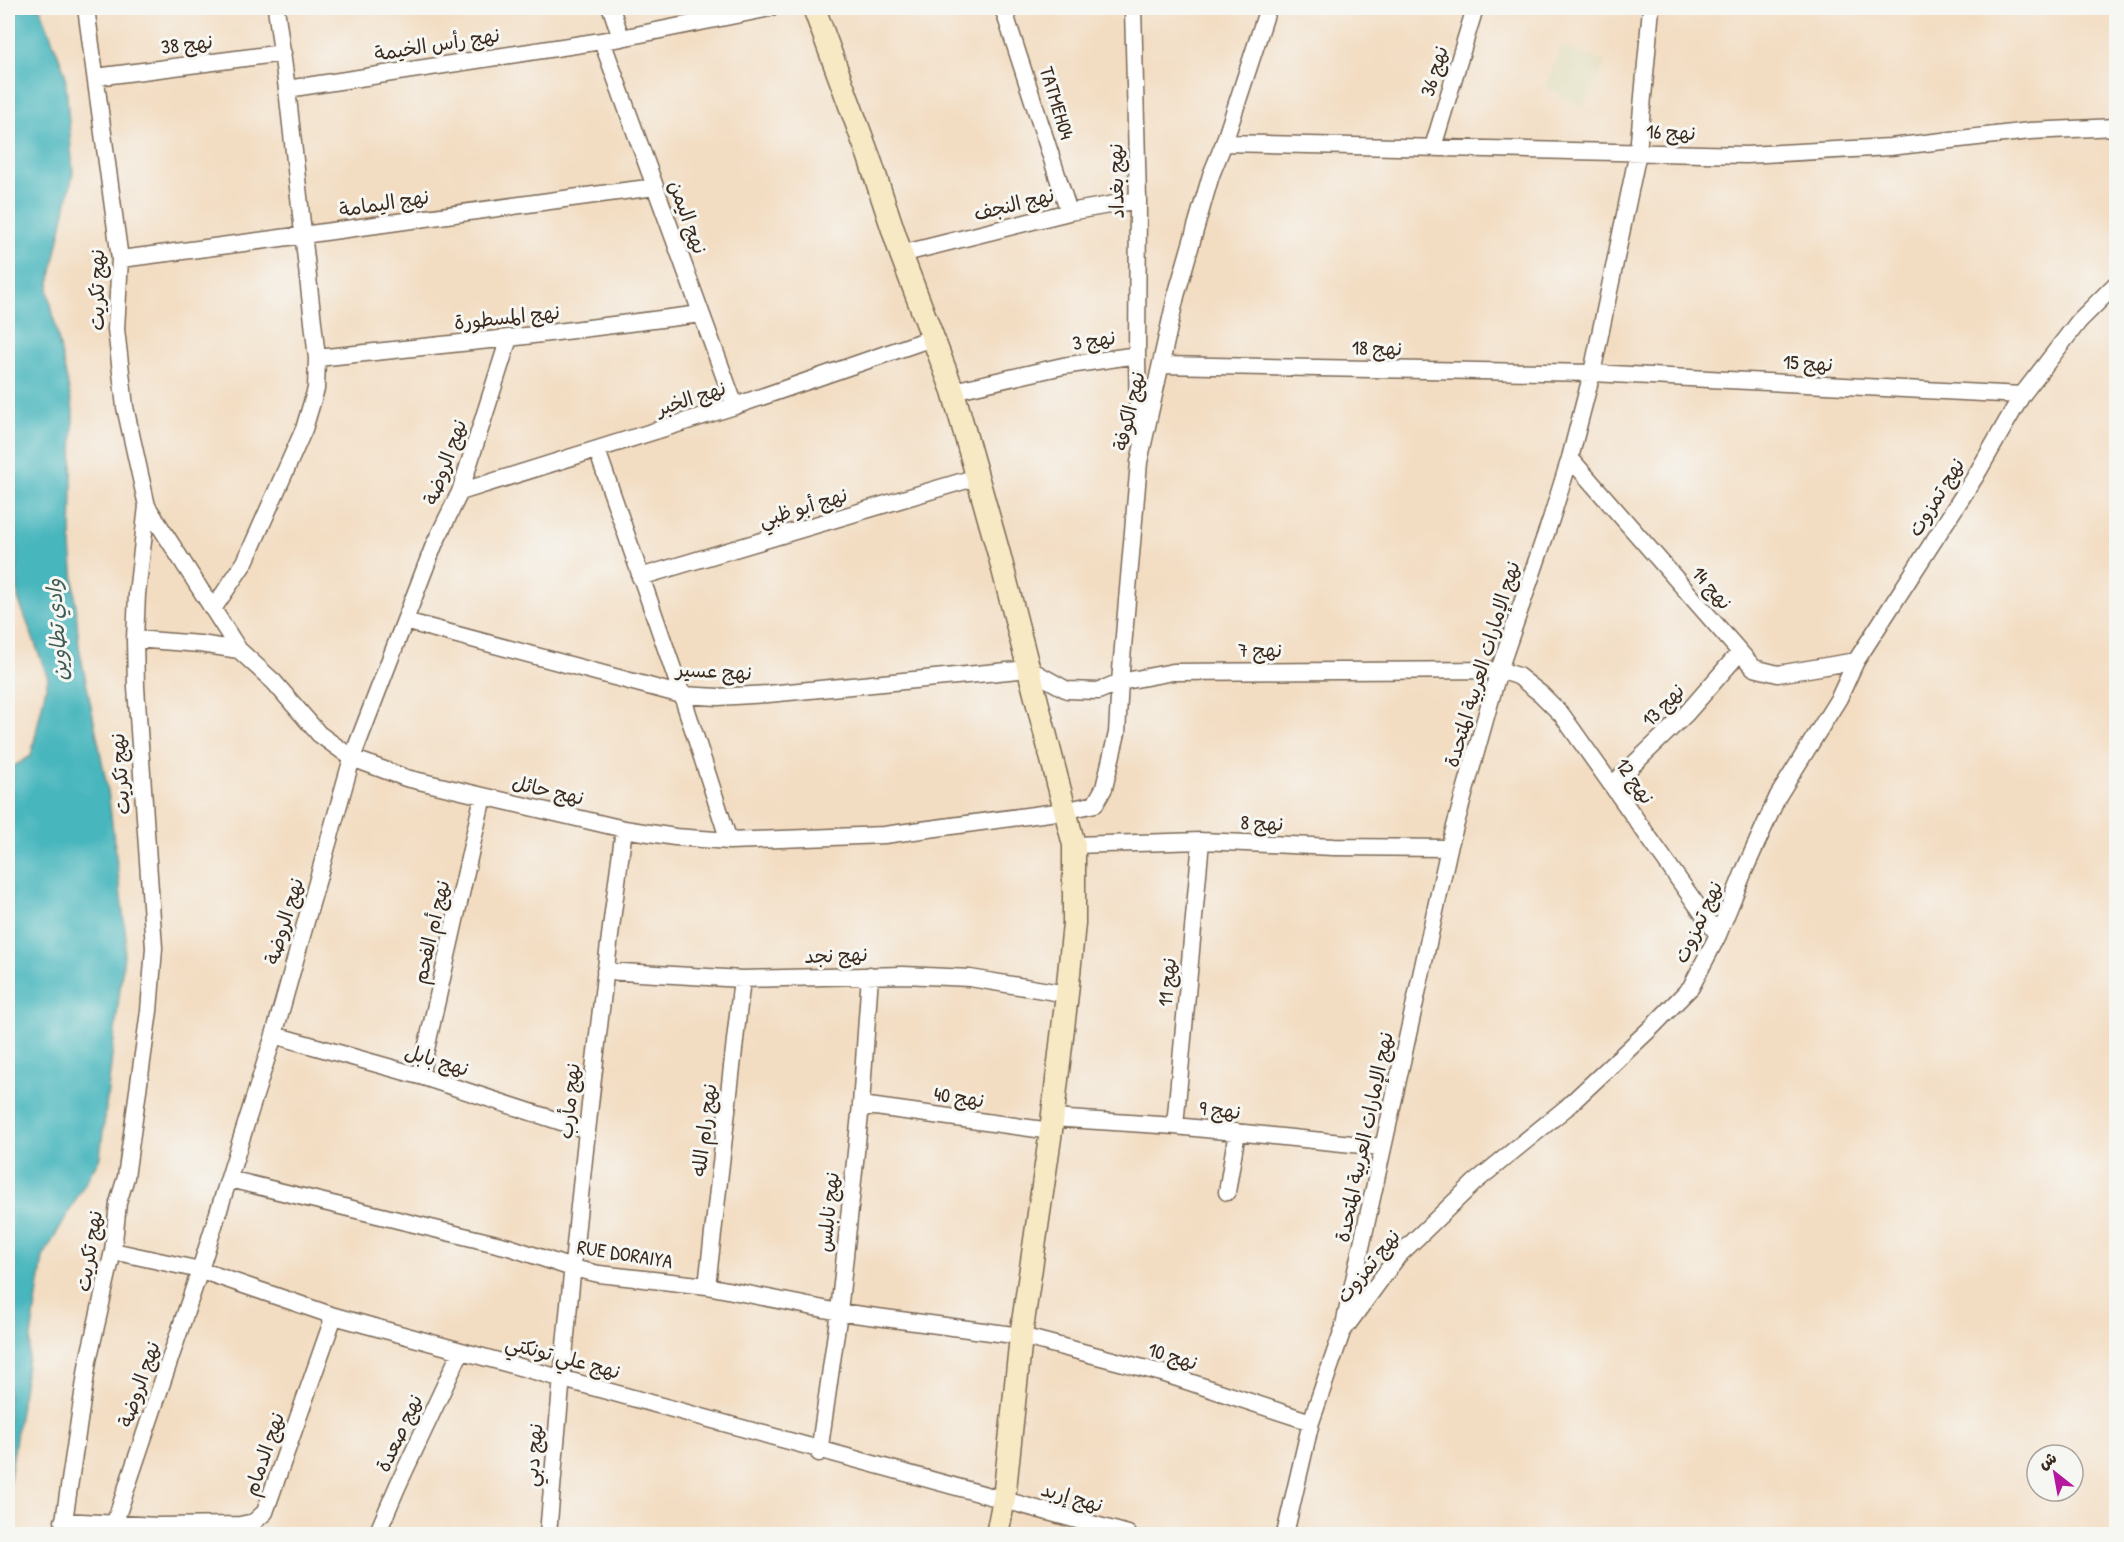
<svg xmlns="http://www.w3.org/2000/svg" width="2124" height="1542" font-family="'Patrick Hand','Playpen Sans Arabic',sans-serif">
  <rect width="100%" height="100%" fill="#f6f6f2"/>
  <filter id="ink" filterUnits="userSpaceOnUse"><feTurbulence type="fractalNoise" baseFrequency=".0167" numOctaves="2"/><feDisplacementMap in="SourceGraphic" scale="12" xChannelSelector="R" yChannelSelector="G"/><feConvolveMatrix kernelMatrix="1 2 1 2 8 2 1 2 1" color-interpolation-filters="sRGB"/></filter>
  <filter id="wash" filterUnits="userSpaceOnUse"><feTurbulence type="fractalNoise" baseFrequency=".008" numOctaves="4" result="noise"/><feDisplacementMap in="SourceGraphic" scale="24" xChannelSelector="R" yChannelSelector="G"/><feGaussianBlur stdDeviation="1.35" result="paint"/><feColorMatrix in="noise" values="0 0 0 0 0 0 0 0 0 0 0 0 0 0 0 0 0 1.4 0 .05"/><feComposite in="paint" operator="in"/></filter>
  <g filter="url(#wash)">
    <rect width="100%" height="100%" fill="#f3ddc2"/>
    <path fill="#e1dcba" d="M1561 47 1606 62 1583 107 1545 87Z"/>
    <path fill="#46b6bd" stroke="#40706e" stroke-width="1.5" d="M8 8H40L65 73 73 173 48 290 73 410 71 545 79 647 108 791 126 938 100 1157 43 1257 8 1491V770L31 756 48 678 18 598 13 460 8 451Z"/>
  </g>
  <g filter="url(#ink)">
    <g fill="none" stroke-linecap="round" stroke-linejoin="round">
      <g stroke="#7b6957" stroke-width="19">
        <path id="street" d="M611 8 621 38
          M1003 8 1069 212
          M1133 8 1138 200 1137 355
          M602 41 735 406
          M96 77 283 53
          M287 89 621 38 770 8
          M1224 143 1746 155 1890 147 2030 131 2116 127
          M1433 147 1475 8
          M901 254 1069 212 1138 200
          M120 259C299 237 476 210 655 187
          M317 358 509 338 701 314
          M1161 365 1592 373 2022 395
          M953 391 1063 366 1137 355 1138 436
          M597 450 682 695 729 841
          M1570 458 1754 668 1778 674 1856 661
          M460 492 735 406 932 338
          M147 506 239 650 274 682 319 734 352 758 406 778 624 829 675 837 729 841 884 835 1064 811 1095 804 1104 788 1117 733 1120 682 1139 462 1176 296 1211 175 1224 143 1268 8
          M640 577 977 477
          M213 609 245 562 304 429 316 389 317 358 287 89 276 8
          M405 621 682 695 718 697 768 694 1029 669 1067 690 1098 691 1120 682 1173 672 1499 670 1518 676 1541 694 1562 715 1718 935
          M135 639 200 644 239 650
          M1612 785 1686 714 1740 652
          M1074 845 1201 841 1334 847 1449 848
          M605 971 742 979 903 975 970 978 1067 994
          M274 1035 420 1076 586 1130
          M420 1076 483 796
          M861 1105 1051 1131
          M1052 1118 1175 1126 1382 1147
          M1175 1126 1201 841
          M229 1179 509 1247 572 1268 599 1274 707 1286 839 1312 1021 1336 1162 1373 1311 1422
          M1227 1192 1237 1132
          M113 1251 200 1270 334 1316 1128 1534
          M707 1286 742 979
          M1344 1325 1449 848 1499 670 1551 519 1570 458 1592 373 1638 152 1651 8
          M819 1453 839 1312 861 1105 870 975
          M63 1521 157 1526 240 1525 254 1522 265 1512 334 1316
          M115 1522 200 1270 274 1035 352 758 434 545 460 492 509 338
          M62 1534 88 1361 113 1251 118 1203 126 1177 149 1011 154 948 136 687 135 639 137 594 147 506 125 407 116 329 120 259 86 8
          M377 1534 398 1485 461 1351
          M548 1534C568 1299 592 1064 624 829
          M1285 1534 1311 1422 1342 1332 1398 1256 1475 1182 1566 1108 1652 1027 1691 987 1718 935 1745 869 1778 796 1839 698 1856 661 1975 477 2022 395 2079 321 2116 284"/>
      </g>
      <g stroke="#7b6957" stroke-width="25">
        <path id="secondary" d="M814 8 869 157 901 254 953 391 999 554 1074 845V923L1067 994 1051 1131 1021 1336 1004 1499 997 1534"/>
      </g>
      <use href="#street" stroke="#fff" stroke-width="16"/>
      <use href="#secondary" stroke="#f7e9c3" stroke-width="22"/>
    </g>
  </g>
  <g text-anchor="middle" stroke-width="6" stroke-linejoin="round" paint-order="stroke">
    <g font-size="20" fill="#3b2a1e" stroke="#f6f6f2">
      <text transform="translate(187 44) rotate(-7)" y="7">نهج 38</text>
      <text transform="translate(437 44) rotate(-9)" y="7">نهج رأس الخيمة</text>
      <text transform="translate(1434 71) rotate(-73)" y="7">نهج 36</text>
      <text transform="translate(1057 103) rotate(73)" y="7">TATMEH04</text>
      <text transform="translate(1671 132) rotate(2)" y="7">نهج 16</text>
      <text transform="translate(1116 181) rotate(-91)" y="7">نهج بغداد</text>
      <text transform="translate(384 203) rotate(-9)" y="7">نهج اليمامة</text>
      <text transform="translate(1014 204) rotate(-14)" y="7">نهج النجف</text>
      <text transform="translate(688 217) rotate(70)" y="7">نهج اليمن</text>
      <text transform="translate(97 290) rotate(-90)" y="7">نهج تكريت</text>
      <text transform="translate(507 317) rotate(-6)" y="7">نهج المسطورة</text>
      <text transform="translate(1094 340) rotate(-9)" y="7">نهج 3</text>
      <text transform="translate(1377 348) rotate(1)" y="7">نهج 18</text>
      <text transform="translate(1808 363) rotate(3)" y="7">نهج 15</text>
      <text transform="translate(691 398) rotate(-18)" y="7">نهج الخبر</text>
      <text transform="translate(1129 411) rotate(-77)" y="7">نهج الكوفة</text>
      <text transform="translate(445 462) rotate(-70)" y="7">نهج الروضة</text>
      <text transform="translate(1936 497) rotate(-58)" y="7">نهج تمزوت</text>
      <text transform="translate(803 507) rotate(-17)" y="7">نهج أبو ظبي</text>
      <text transform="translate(1712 588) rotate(49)" y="7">نهج 14</text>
      <text x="1260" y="657">نهج 7</text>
      <text transform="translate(1482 664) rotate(-73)" y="7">نهج الإمارات العربية المتحدة</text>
      <text transform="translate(714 671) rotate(3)" y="7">نهج عسير</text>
      <text transform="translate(1663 705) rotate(-46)" y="7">نهج 13</text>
      <text transform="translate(120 774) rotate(-94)" y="7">نهج تكريت</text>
      <text transform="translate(1635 781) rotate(55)" y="7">نهج 12</text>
      <text transform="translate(548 790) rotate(13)" y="7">نهج حائل</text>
      <text transform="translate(1262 823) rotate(2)" y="7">نهج 8</text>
      <text transform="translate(284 921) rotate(-73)" y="7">نهج الروضة</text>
      <text transform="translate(1698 922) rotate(-65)" y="7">نهج تمزوت</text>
      <text transform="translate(431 932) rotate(-77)" y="7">نهج أم الفحم</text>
      <text transform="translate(836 955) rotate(-2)" y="7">نهج نجد</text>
      <text transform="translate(1167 982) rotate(-85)" y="7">نهج 11</text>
      <text transform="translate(437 1060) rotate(17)" y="7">نهج بابل</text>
      <text transform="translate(959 1097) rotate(8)" y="7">نهج 40</text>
      <text transform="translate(569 1101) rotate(-84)" y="7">نهج مأرب</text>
      <text transform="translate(1220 1110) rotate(6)" y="7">نهج 9</text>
      <text transform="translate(704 1130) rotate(-83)" y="7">نهج رام الله</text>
      <text transform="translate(1364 1137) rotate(-78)" y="7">نهج الإمارات العربية المتحدة</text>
      <text transform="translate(828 1212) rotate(-84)" y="7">نهج نابلس</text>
      <text transform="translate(89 1251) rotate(-81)" y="7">نهج تكريت</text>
      <text transform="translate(625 1254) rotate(9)" y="7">RUE DORAIYA</text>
      <text transform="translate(1368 1266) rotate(-51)" y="7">نهج تمزوت</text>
      <text transform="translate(1173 1356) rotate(17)" y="7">نهج 10</text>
      <text transform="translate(563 1357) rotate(15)" y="7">نهج علي تونكتي</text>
      <text transform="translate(139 1384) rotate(-71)" y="7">نهج الروضة</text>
      <text transform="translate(399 1433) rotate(-65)" y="7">نهج صعدة</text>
      <text transform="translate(264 1454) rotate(-71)" y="7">نهج الدمام</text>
      <text transform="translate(533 1455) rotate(-85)" y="7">نهج دبي</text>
      <text transform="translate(1072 1497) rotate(16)" y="7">نهج إربد</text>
    </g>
    <g font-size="21" font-style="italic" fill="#3f5b56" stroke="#f6f6f2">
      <text transform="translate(57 630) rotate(-94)" y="7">وادي تطاوين</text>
    </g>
  </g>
  <rect width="2124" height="1542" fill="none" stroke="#f6f6f2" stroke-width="30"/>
  <g transform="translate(2055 1473) rotate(329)"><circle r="28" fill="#f6f6f2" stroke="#aba49d" stroke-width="1.5"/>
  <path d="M0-4.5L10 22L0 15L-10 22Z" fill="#b5179e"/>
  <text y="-9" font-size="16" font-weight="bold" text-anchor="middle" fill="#3b2a1e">ش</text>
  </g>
</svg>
